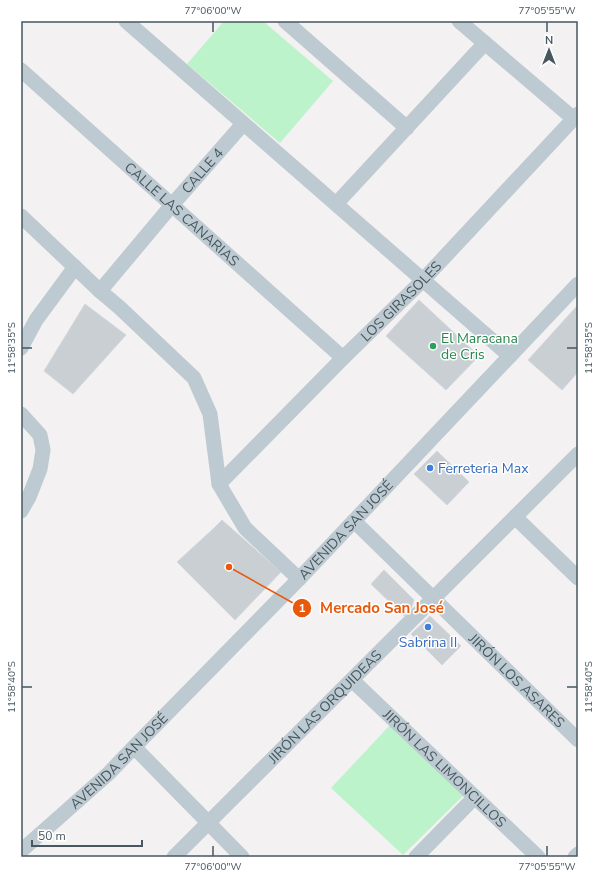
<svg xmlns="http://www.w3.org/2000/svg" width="599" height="878" font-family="'Nunito Sans',sans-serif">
  <rect width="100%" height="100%" fill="#f3f1f1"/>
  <path fill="#bdf3cb" d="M224 21H263L333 81 280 143 187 64Z
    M391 724 464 795 403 855 331 788Z"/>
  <path fill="#cacfd3" stroke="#d4d8dc" d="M419 300 479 356 446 390 386 336Z
    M85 304 126 335 73 394 44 371Z
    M577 306 578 307V372L562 390 528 360Z
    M437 451 469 482 447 505 414 474Z
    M222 520 281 572 235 620 177 562 213 529Z
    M384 570 414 600 411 609 404 616 371 584Z
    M430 616 461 646 442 665 411 634Z"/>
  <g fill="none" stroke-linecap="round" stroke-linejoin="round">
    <g stroke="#becad1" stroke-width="15">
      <path d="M126 21 510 356"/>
      <path d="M285 21 407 128"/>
      <path d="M459 21 574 119"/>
      <path id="s1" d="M21 70 343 358"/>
      <path d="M336 204 485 43"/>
      <path d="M21 216 100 291 119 307 194 378 210 414 219 484 245 528 299 579"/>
      <path id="s2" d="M100 291 172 205 243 124"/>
      <path d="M21 348 36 320 75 267"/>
      <path d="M21 414 40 435 43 450 40 469 29 497 21 511"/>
      <path id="s3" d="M219 484 343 358 423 280 578 114"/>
      <path d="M515 517 578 578"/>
      <path id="s4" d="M354 521 578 740"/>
      <path id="s5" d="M352 680 538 857"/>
      <path d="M134 747 242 857"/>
      <path id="s6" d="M21 851 108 774 134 747 299 579 578 284"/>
      <path id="s7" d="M174 857 578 454"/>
      <path d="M416 857 475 797"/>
      <path d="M575 857 578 854"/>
    </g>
  </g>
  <path fill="none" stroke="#475760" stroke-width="1.5" d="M213 22V32M547 22V32M22 348H32M567 348H577M22 687H32M567 687H577M213 846V856M547 846V856"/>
  <circle fill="#2e9e5b" stroke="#fff" stroke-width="1.5" cx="433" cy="346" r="4"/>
  <g fill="#3f7fe0" stroke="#fff" stroke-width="1.5">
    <circle cx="430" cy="468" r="4"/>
    <circle cx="428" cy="627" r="4"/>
  </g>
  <g text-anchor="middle" stroke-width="3" stroke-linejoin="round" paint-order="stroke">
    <g font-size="14" fill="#475760" stroke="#fff">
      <text dy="5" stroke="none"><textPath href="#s2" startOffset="158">CALLE 4</textPath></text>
      <text dy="5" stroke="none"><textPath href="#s1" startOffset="216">CALLE LAS CANARIAS</textPath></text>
      <text dy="5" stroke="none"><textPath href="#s3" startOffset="258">LOS GIRASOLES</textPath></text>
      <text dy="5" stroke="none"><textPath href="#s6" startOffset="457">AVENIDA SAN JOSÉ</textPath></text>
      <text dy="5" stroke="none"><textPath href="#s4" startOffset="228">JIRÓN LOS ASARES</textPath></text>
      <text dy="5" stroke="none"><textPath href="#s7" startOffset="213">JIRÓN LAS ORQUIDEAS</textPath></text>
      <text dy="5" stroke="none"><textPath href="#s6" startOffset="133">AVENIDA SAN JOSÉ</textPath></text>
      <text dy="5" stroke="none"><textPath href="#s5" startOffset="128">JIRÓN LAS LIMONCILLOS</textPath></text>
    </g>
    <g font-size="14" fill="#27864d" stroke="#fff" text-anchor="start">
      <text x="441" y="343">El Maracana<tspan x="441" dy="16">de Cris</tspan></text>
    </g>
    <g font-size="14" fill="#366cbe" stroke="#fff" text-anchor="start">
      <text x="438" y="473">Ferreteria Max</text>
      <text x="428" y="647" text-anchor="middle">Sabrina II</text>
    </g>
  </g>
  <path fill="none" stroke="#e8590c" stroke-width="1.5" d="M229 567L302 608"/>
  <g fill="#e8590c" stroke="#fff" stroke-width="1.5">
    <circle cx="229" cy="567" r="4"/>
    <circle cx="302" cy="608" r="10"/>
  </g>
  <g font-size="12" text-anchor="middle" font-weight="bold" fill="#fff">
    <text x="302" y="612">1</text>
  </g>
  <g font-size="15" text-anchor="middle" font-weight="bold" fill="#e8590c" stroke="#fff" stroke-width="3" stroke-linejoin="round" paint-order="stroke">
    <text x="382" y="613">Mercado San José</text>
  </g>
  <rect width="599" height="878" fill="none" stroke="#ffffff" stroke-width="44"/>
  <g transform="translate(549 50)" stroke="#ffffff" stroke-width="3" paint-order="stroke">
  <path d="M0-3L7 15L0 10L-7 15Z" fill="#475760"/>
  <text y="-6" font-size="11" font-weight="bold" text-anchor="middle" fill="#475760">N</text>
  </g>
  <path d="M32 840v6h110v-6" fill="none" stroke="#475760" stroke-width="2"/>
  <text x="38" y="840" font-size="12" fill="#475760" stroke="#ffffff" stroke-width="3" paint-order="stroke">50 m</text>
  <rect x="22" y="22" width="555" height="834" fill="none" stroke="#475760" stroke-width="1.5"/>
  <g font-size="10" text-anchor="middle" fill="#475760">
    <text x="213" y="14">77°06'00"W</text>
    <text x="547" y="14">77°05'55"W</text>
    <text transform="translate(11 348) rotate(-90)" y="4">11°58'35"S</text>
    <text transform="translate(588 348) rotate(-90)" y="4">11°58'35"S</text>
    <text transform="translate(11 687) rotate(-90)" y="4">11°58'40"S</text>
    <text transform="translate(588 687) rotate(-90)" y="4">11°58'40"S</text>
    <text x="213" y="870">77°06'00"W</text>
    <text x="547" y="870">77°05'55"W</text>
  </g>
</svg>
